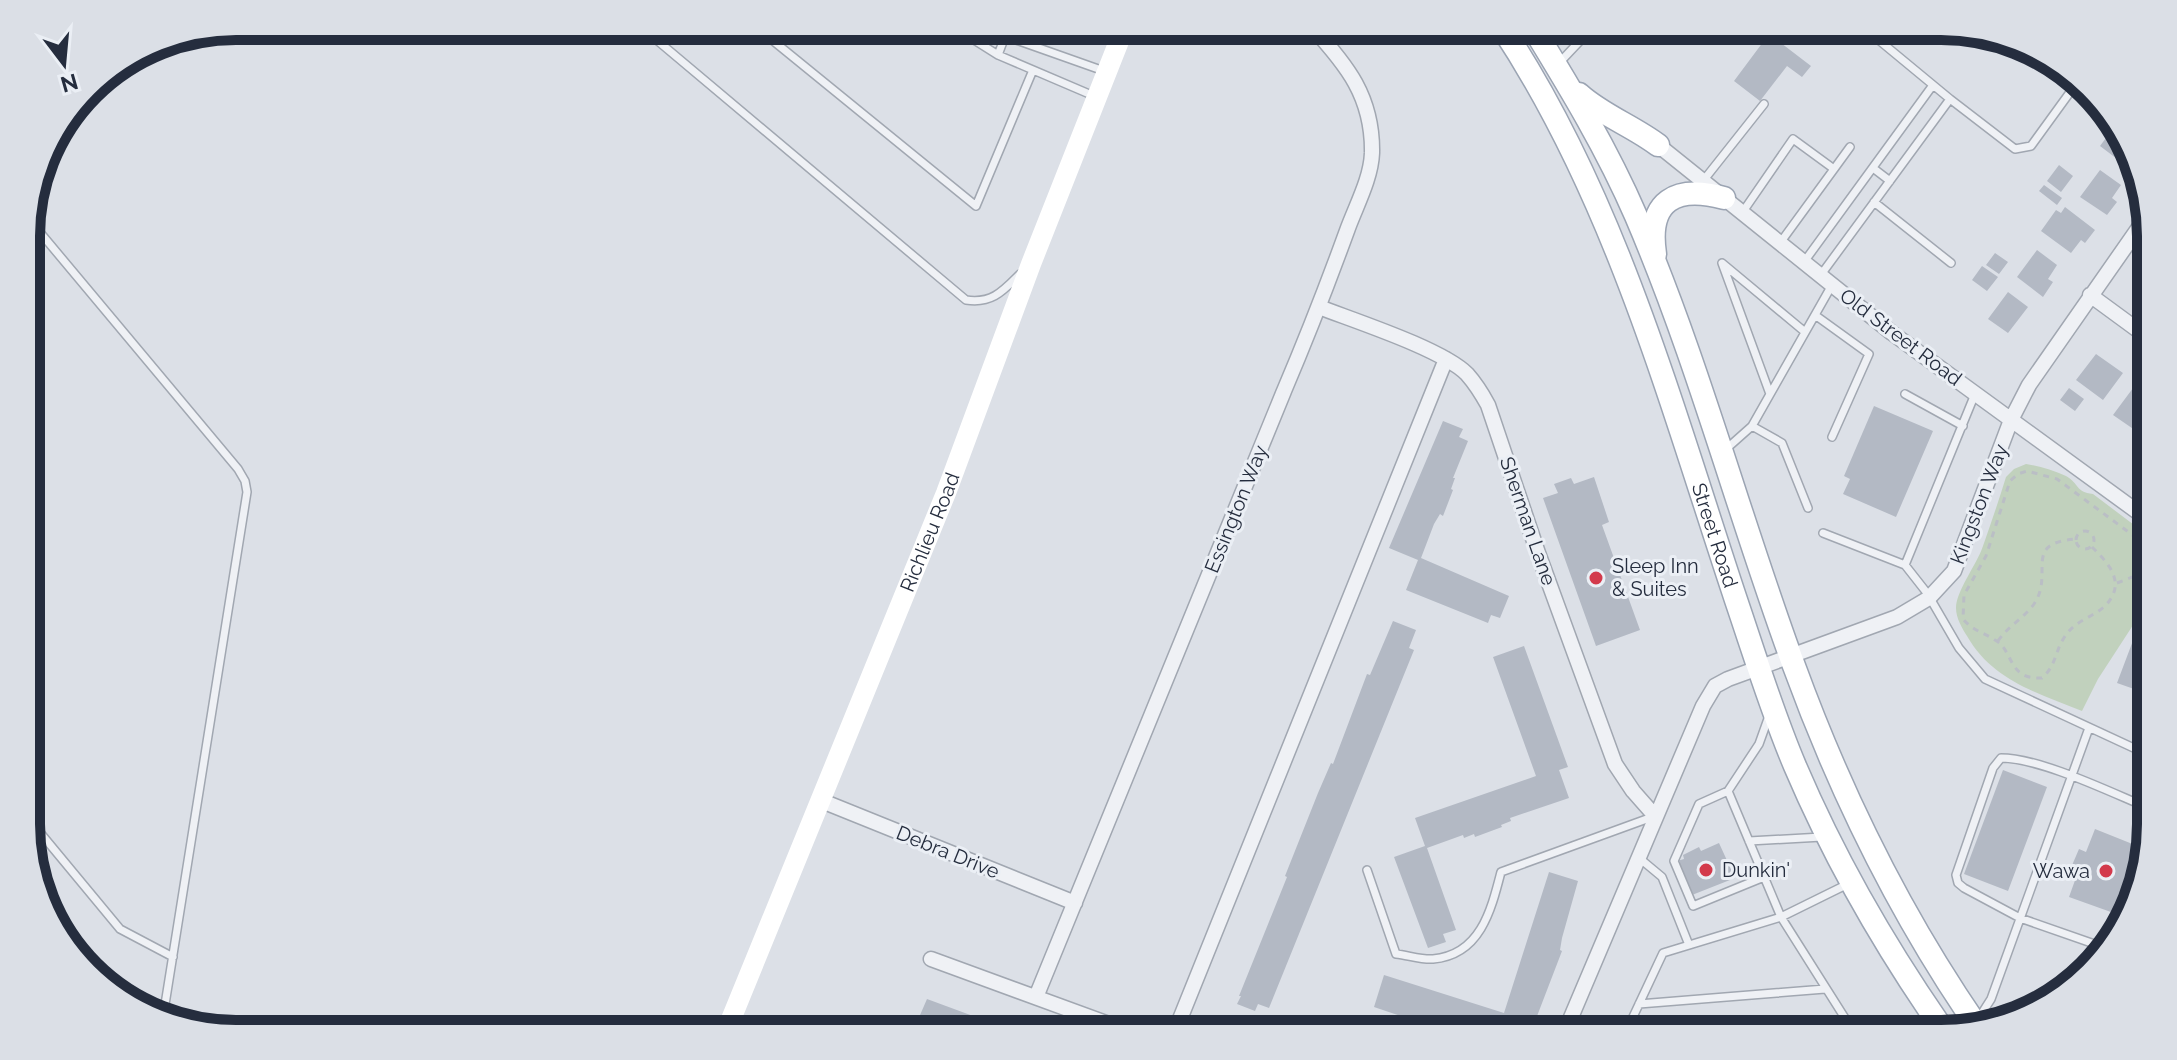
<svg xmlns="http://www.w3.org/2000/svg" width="2177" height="1060" font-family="Raleway,sans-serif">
  <rect width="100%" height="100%" fill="#dce0e7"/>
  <path fill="#c1d1bd" d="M2026 464C2040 466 2053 470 2066 476 2080 484 2075 492 2093 494L2150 537V599L2098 679 2082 711C2037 693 1992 680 1967 636 1962 628 1956 618 1956 608 1956 591 1977 564 1983 546 1991 523 1999 500 2006 477L2014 469Z"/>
  <path fill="#b3b9c4" d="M1769 34 1811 66 1802 77 1787 66 1760 101 1734 81Z
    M2117 123 2132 164 2129 168 2100 146Z
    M2059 165 2073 176 2061 192 2047 181Z
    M2100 170 2121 185 2112 198 2117 202 2107 215 2080 197Z
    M2044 185 2062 198 2057 205 2039 191Z
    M2065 207 2095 230 2085 243 2081 240 2071 253 2041 231 2056 210 2061 213Z
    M2037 250 2057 265 2048 279 2053 282 2043 297 2017 277Z
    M1995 253 2008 262 1999 274 1986 265Z
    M1982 266 1998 277 1987 291 1972 280Z
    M2008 292 2028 307 2008 333 1988 319Z
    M2096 354 2123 373 2103 400 2076 380Z
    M2136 384 2146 392 2150 387V423L2142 435 2113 415Z
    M2069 388 2084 399 2075 411 2060 400Z
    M1874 406 1933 431 1896 517 1843 494 1850 479 1844 476Z
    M1443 421 1463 429 1459 437 1468 441 1453 478H1455L1451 489 1453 490 1443 516 1440 514 1434 524 1421 558 1509 596 1500 618 1491 615 1488 623 1406 590 1418 560 1389 548Z
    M1594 477 1609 522 1602 525 1640 630 1596 646 1543 498 1558 493 1554 484 1571 478 1574 484Z
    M1393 621 1416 630 1409 648 1414 650 1269 1008 1258 1004 1255 1011 1237 1004 1241 996H1239L1287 877 1285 876 1318 793 1331 763 1333 764 1367 674 1370 675Z
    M2137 630 2150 635 2151 695 2117 683Z
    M1524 646 1568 767 1559 770 1569 798 1510 818 1511 821 1501 825 1502 827 1475 837 1474 834 1464 838 1463 835 1427 848 1456 930 1443 934 1446 942 1428 948 1394 857 1425 846 1415 818 1536 776 1493 657Z
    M2003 770 2047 787 2008 891 1964 874Z
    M2095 829 2145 849 2122 916 2069 897 2078 872 2070 870 2079 849 2086 852Z
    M1719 843 1735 878 1692 895 1677 861 1684 859 1683 855 1699 847 1701 851Z
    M1549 872 1578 881 1562 938 1560 950 1562 951 1534 1024 1506 1015 1500 1034H1454L1374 1007 1384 975 1504 1013Z
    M927 999 1011 1030 1010 1034H926L914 1029Z
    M1708 1024 1709 1034H1678V1027Z"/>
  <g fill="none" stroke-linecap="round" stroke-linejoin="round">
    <g stroke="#a1a7b1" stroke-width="10">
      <path id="service" d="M640 26 966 300C992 304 1003 291 1020 274
        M755 26 976 206 1033 70
        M952 26 998 55 1094 96
        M968 26 1005 36 1104 71
        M1884 26 1875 37 1950 99
        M998 55 1009 26
        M1560 62 1594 26
        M1873 168 1890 181
        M1834 169 1850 147
        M1703 181 1764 104
        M1874 202 1951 263
        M1742 213 1793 139 1834 169 1780 243
        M28 218 238 469 245 481 247 492 163 1017
        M1804 262 1933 85
        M1820 276 1950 99 2015 149 2031 146 2076 84
        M1815 315 1869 354 1832 437
        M1770 394 1722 263 1805 332
        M1905 394 1963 426
        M1752 426 1782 443 1808 508
        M1725 450 1752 426 1832 285
        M1823 533 1905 565 1927 593 1959 648 1985 679 2151 756
        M1905 565 1975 394
        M1728 791 1781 917 1850 883
        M28 818 120 929 173 957
        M1749 841 1822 837
        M1638 857 1662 877 1689 945
        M1367 870 1396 954C1407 955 1422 960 1433 959 1480 955 1491 911 1501 872L1655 816
        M1764 877 1693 906 1674 861 1699 804 1728 791 1759 744 1769 716
        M2103 947 2020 918 1964 888 1958 883 1956 875 1993 768 2001 758C2041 758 2112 793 2151 809
        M1639 1004 1825 989
        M1977 1021 1991 999 2089 728
        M730 1024 754 1034
        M1625 1034 1663 953 1781 917 1855 1034
        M1777 1034 1849 1025"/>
    </g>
    <g stroke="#a1a7b1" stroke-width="17">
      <path id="minor" d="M1658 145 1892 333 2150 521
        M2090 295 2150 339
        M1319 307C1355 321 1442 349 1467 374 1475 383 1482 394 1488 405L1538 553 1615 764 1633 791 1655 816
        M822 801 1075 903
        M931 959 1136 1034
        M1036 997C1120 795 1202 593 1284 391 1307 337 1328 283 1348 228 1357 204 1371 178 1372 153 1373 97 1347 65 1311 26
        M1174 1034 1446 359
        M1564 1034 1703 706 1715 686 1728 679 1897 617 1929 598 1954 571 2011 420 2029 385 2149 213"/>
    </g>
    <g stroke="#9ba4b3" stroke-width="25">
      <g id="primary">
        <path id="s2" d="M1501 26C1616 199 1671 405 1736 600 1755 656 1772 712 1795 766 1835 860 1887 950 1946 1034"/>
        <path d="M1532 26C1570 88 1607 149 1636 216 1699 363 1739 517 1794 666 1840 792 1901 916 1977 1026"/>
        <path d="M1579 94C1602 115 1633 126 1658 145"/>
        <path d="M1655 254C1647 200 1676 185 1724 198"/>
      </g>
    </g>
    <path stroke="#babec5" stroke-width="3" stroke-dasharray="6 6" stroke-linecap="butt" d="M2076 540a9 9 0 1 1 18 0a9 9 0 1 1-18 0Z
      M2092 547C2108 563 2127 582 2106 605 2094 617 2076 620 2066 635 2055 649 2057 665 2042 678 2007 680 2014 650 1995 640 1983 632 1973 631 1963 619L1964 595 1986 556 2010 481 2018 474 2027 471 2057 479 2150 548
      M2117 583 2135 576 2150 557
      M1998 641C2008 626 2024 618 2034 604 2055 573 2021 543 2076 539"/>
    <use href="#service" stroke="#eff1f5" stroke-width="7"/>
    <use href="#minor" stroke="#eff1f5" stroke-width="14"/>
    <path stroke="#fff" stroke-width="20" id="s1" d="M725 1034 946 493 1031 264 1125 26"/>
    <use href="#primary" stroke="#fff" stroke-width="22"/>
  </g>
  <g fill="#d33a4c" stroke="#ebeff5" stroke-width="3">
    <circle cx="1596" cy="578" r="8"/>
    <circle cx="1706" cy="870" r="8"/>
    <circle cx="2106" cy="871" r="8"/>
  </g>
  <g text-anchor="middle" stroke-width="6" stroke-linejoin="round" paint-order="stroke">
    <g font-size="20" fill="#252d3e" stroke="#ebeff5">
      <text transform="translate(1901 337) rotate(37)" y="7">Old Street Road</text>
      <text transform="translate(1979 504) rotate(-69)" y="7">Kingston Way</text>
      <text transform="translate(1236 509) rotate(-68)" y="7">Essington Way</text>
      <text transform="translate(1528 521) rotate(71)" y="7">Sherman Lane</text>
      <text dy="7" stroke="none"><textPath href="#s1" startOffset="542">Richlieu Road</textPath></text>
      <text dy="7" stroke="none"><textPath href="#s2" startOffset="554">Street Road</textPath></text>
      <text transform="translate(948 852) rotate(22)" y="7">Debra Drive</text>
    </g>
    <g font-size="20" fill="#252d3e" stroke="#ebeff5" text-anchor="start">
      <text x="1612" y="573">Sleep Inn<tspan x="1612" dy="23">&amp; Suites</tspan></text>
      <text x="1722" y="877">Dunkin'</text>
      <text x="2090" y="878" text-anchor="end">Wawa</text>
    </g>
  </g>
  <path d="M0 0H2177V1060H0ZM236 40H1941A196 196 0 0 1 2137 236V824A196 196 0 0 1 1941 1020H236A196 196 0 0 1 40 824V236A196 196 0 0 1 236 40Z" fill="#dbdfe6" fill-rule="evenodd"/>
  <path fill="none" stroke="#252d3e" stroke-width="10" d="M236 40H1941A196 196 0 0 1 2137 236V824A196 196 0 0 1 1941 1020H236A196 196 0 0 1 40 824V236A196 196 0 0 1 236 40Z"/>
  <g transform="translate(64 64) rotate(164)" stroke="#ebeff5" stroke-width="6" paint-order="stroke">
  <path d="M0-6L14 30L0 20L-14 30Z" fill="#252d3e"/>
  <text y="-12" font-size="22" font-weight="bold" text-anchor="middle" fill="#252d3e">N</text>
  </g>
</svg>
